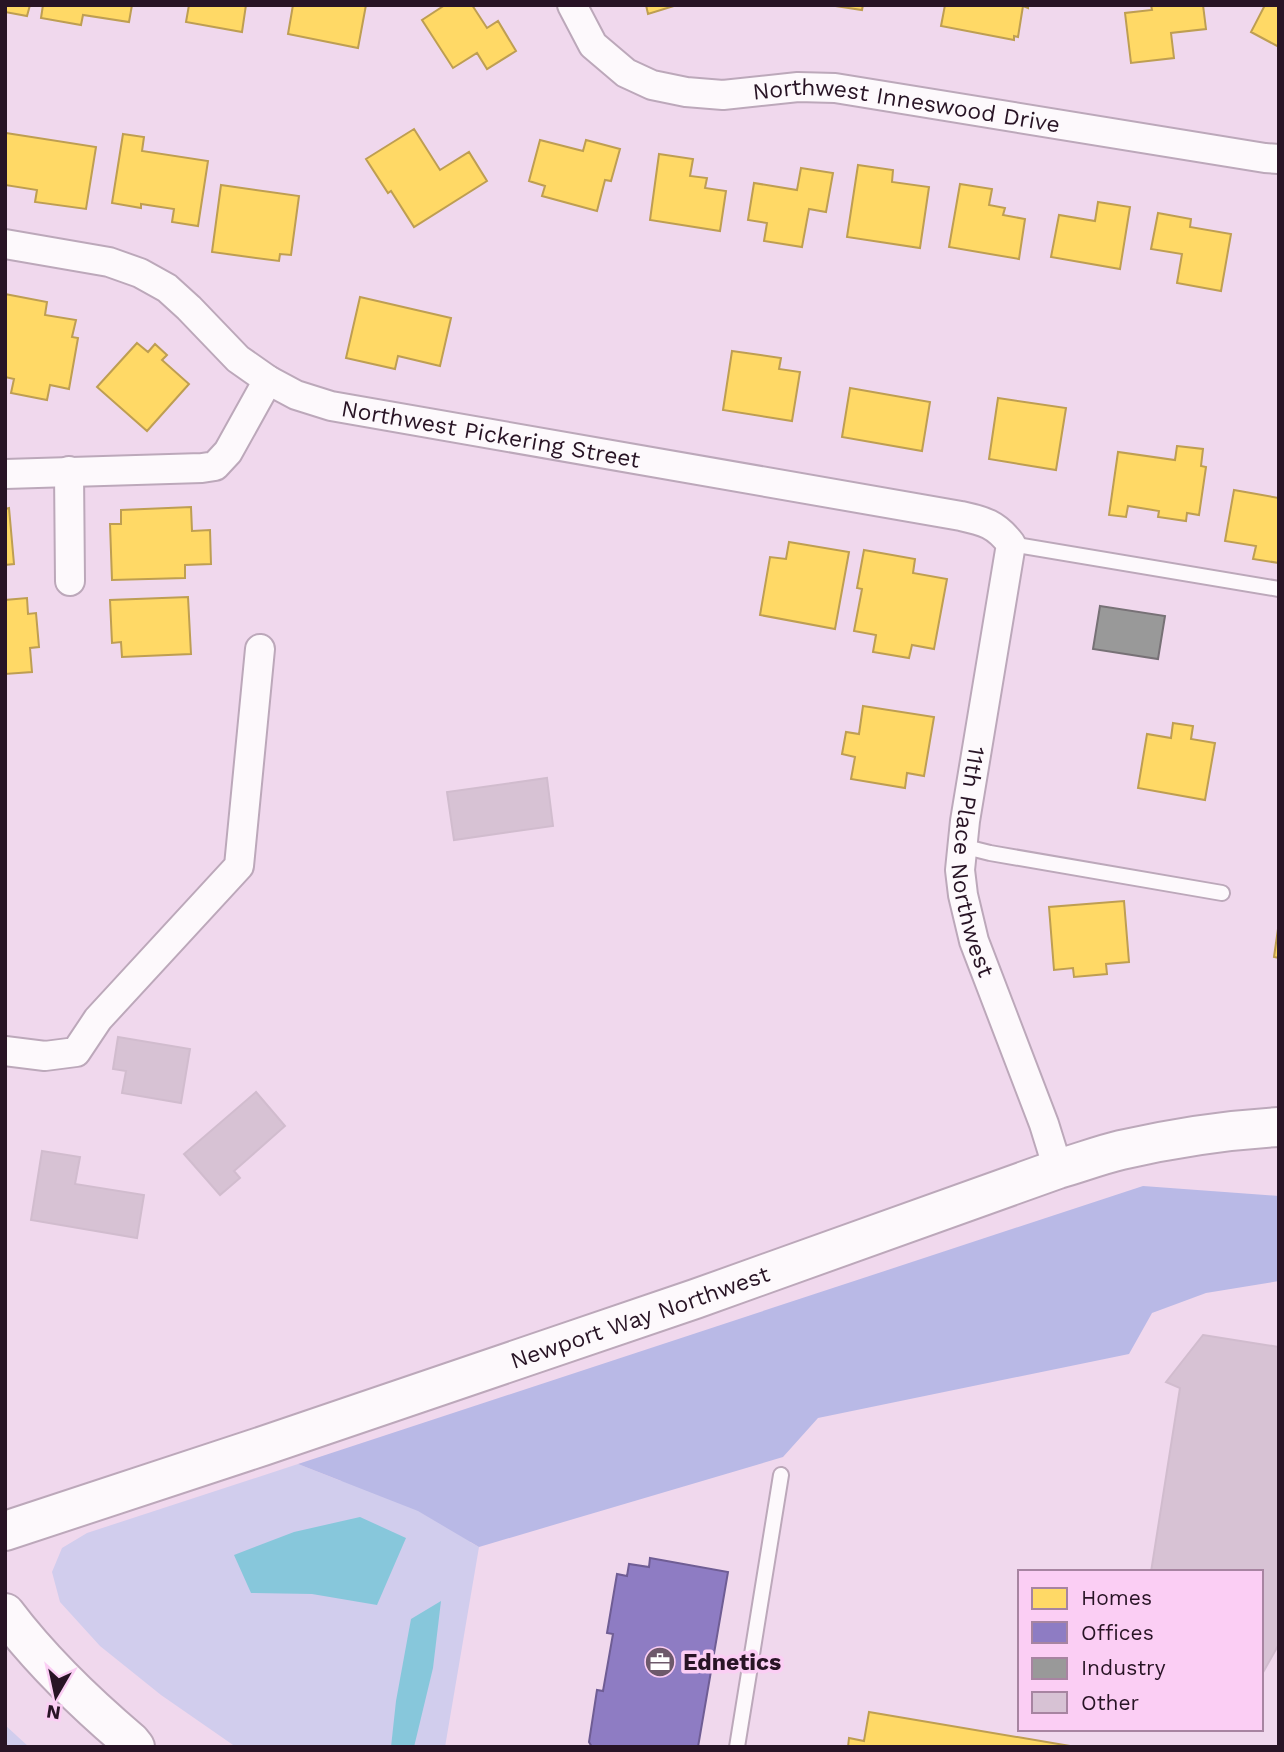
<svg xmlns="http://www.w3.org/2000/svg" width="1284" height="1752" font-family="'Work Sans',sans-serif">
  <rect width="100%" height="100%" fill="#f0d8ed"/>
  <path fill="#d1cded" d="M783 1406 470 1542 479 1547 445 1747H236L161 1695 100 1646 60 1602 52 1572 62 1548 87 1533 298 1464 341 1481Z
    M5 1725 29 1747H5Z"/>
  <path fill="#b9b9e6" d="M1143 1186 1279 1196V1281L1206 1293 1152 1313 1129 1354 818 1418 783 1457 479 1547 418 1511 298 1464Z"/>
  <path fill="#87c7db" d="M360 1517 406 1538 377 1605 312 1594 251 1593 234 1555 294 1532Z
    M441 1601 433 1668 414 1747H391L396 1701 411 1619Z"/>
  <path fill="#ffd966" stroke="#be9e52" stroke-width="2" d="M5 5H30L27 16 5 12Z
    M43 5H132L129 22 83 15 81 25 41 18Z
    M189 5H246L242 32 186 22Z
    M293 5H366L358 48 288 34Z
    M445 5H472L487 28 498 21 516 51 487 69 477 53 453 68 422 20Z
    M646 5H677L648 14Z
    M829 5H863L862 10Z
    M945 5H1028V8L1023 6 1018 37 1014 36V40L941 26Z
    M1151 5H1203L1206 29 1171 33 1174 58 1131 63 1125 13 1152 10Z
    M1265 5H1279V47L1251 32Z
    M414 129 440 170 469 152 487 181 414 227 391 191 388 193 366 159Z
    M6 133 96 147 86 209 35 202 37 190 5 185Z
    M123 134 144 137 142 151 208 161 198 226 172 222 174 209 141 204V208L112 203Z
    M540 140 583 151 586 140 620 149 611 181 605 180 597 211 542 196 545 186 529 181Z
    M659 154 693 159 690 176 707 178 705 188 726 191 720 231 650 220Z
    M858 165 893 170 892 182 929 187 920 248 847 237Z
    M801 168 833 173 826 212 809 209 802 247 764 241 767 223 748 220 754 183 797 190Z
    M960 184 992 189 989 205 1005 208 1003 215 1025 219 1019 259 949 247Z
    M221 185 299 196 291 255 280 254 279 261 212 252Z
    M1098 202 1130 207 1120 269 1051 257 1059 215 1095 221Z
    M1158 213 1191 219 1190 227 1231 234 1221 291 1177 283 1182 254 1151 249Z
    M5 294 47 302 45 315 76 320 72 337 78 338 69 389 50 385 47 400 11 393 14 379 5 377Z
    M360 297 451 318 440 366 398 356 395 369 346 358Z
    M137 343 148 352 155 344 167 355 162 360 189 384 147 431 97 387Z
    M732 351 781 358 779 369 800 372 792 421 723 410Z
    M850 388 930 402 922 451 842 437Z
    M998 398 1066 408 1056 470 989 459Z
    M1177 446 1203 449 1201 466 1206 467 1199 515 1187 513 1186 521 1158 517 1159 511 1128 506 1126 517 1109 515 1118 452 1175 460Z
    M1234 490 1279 498V563L1253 559 1256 546 1225 541Z
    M191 507 192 531 210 530 211 564 185 565V578L112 580 110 524H121V510Z
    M9 508 14 564 5 565V509Z
    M789 542 849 552 835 629 760 615 770 557 786 559Z
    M864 550 915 559 913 573 947 579 934 649 912 645 909 658 873 652 876 635 854 631 862 589 857 588Z
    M188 597 191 654 122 657 121 642 112 643 110 600Z
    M27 598 28 614 36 613 39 647 30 648 32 672 5 674V600Z
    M863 706 934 717 924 776 907 773 905 788 851 779 855 757 842 754 846 732 859 734Z
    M1173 723 1193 726 1191 739 1215 743 1205 800 1138 788 1147 734 1171 738Z
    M1124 901 1129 962 1106 964 1107 974 1074 977 1073 968 1054 970 1049 907Z
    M1279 922V958L1274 957Z
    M869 1712 1076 1747H848L849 1738 864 1741Z"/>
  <path fill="#8e7cc3" stroke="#6f5d94" stroke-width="2" d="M650 1558 728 1572 698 1747H592L589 1742 597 1690 603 1691 613 1634 607 1633 617 1574 627 1576 629 1564 649 1567Z"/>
  <path fill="#999" stroke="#777176" stroke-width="2" d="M1100 606 1165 616 1158 659 1093 649Z"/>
  <path fill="#d7c2d4" stroke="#d1bcce" stroke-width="2" d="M547 778 553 826 454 840 447 792Z
    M118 1037 190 1049 181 1103 122 1093 126 1071 113 1069Z
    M256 1092 285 1126 234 1171 240 1178 220 1195 184 1154Z
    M42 1151 80 1157 75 1184 144 1195 137 1238 31 1220Z
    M1203 1335 1279 1347V1644L1261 1676V1572H1151L1180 1388 1166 1382Z"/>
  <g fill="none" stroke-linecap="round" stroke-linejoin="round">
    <g stroke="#bca8ba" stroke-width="18">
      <path id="lane" d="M1011 544 1279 589
        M962 846 990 853 1222 893
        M737 1747 781 1475"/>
    </g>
    <g stroke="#bca8ba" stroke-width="32">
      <g id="street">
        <path id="s1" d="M572 5 593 45 626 73 652 85 686 92 723 95 798 87 835 88 1265 158 1279 159"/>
        <path id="s2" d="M5 244 109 262 140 273 167 288 189 308 238 359 268 380 296 395 331 406 961 516C984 521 996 524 1011 544L965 821 960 870 963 895 974 941 1044 1124 1058 1169"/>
        <path d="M69 471 70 581"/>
        <path d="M5 474 202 468 215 466 228 452 268 380"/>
        <path d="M5 1051 45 1056 76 1052 98 1019 239 866 260 649"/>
      </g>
    </g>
    <g stroke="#bca8ba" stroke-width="42">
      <g id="secondary">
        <path id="s3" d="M5 1531 263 1446 695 1299 1058 1169C1079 1163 1100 1155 1121 1150 1173 1138 1226 1130 1279 1127"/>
        <path d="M5 1613C42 1662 85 1703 131 1742L135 1747"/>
      </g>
    </g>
    <use href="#lane" stroke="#fdf9fc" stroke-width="14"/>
    <use href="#street" stroke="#fdf9fc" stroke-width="28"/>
    <use href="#secondary" stroke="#fdf9fc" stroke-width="38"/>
  </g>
  <defs>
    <g id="office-disc" transform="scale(1.575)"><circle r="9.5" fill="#6e596b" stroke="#fbcef4"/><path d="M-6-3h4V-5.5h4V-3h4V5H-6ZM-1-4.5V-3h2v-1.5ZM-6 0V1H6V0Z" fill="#fff"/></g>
  </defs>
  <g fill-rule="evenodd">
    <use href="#office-disc" x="660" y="1662"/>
  </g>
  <g text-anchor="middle" stroke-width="7" stroke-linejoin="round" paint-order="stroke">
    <g font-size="23" fill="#281425" stroke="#fbcef4">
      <text dy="8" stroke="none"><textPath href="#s1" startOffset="374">Northwest Inneswood Drive</textPath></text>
      <text dy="8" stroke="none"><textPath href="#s2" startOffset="537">Northwest Pickering Street</textPath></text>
      <text dy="8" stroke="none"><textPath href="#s2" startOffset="1396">11th Place Northwest</textPath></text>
      <text dy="8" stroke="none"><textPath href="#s3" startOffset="670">Newport Way Northwest</textPath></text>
    </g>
    <g font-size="23" font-weight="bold" fill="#281425" stroke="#fbcef4" text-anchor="start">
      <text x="683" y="1670">Ednetics</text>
    </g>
  </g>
  <rect width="1284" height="1752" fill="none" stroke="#281425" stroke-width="14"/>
  <rect x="1018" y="1570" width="245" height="161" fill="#fbcef4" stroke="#a784a1" stroke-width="2"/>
  <rect x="1032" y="1588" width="35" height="21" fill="#ffd966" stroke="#a784a1" stroke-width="2"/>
  <text x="1081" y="1605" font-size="21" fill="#281425">Homes</text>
  <rect x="1032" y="1622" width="35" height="21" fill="#8e7cc3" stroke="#a784a1" stroke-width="2"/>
  <text x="1081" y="1640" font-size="21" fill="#281425">Offices</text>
  <rect x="1032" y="1658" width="35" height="21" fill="#999999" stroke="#a784a1" stroke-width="2"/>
  <text x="1081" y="1675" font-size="21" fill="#281425">Industry</text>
  <rect x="1032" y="1692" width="35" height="21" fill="#d7c2d4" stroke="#a784a1" stroke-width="2"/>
  <text x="1081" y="1710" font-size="21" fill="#281425">Other</text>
  <g transform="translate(56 1696) rotate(189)" stroke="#fbcef4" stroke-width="5" paint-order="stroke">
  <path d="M0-5L12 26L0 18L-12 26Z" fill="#281425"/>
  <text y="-10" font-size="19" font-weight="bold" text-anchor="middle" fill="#281425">N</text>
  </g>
</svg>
